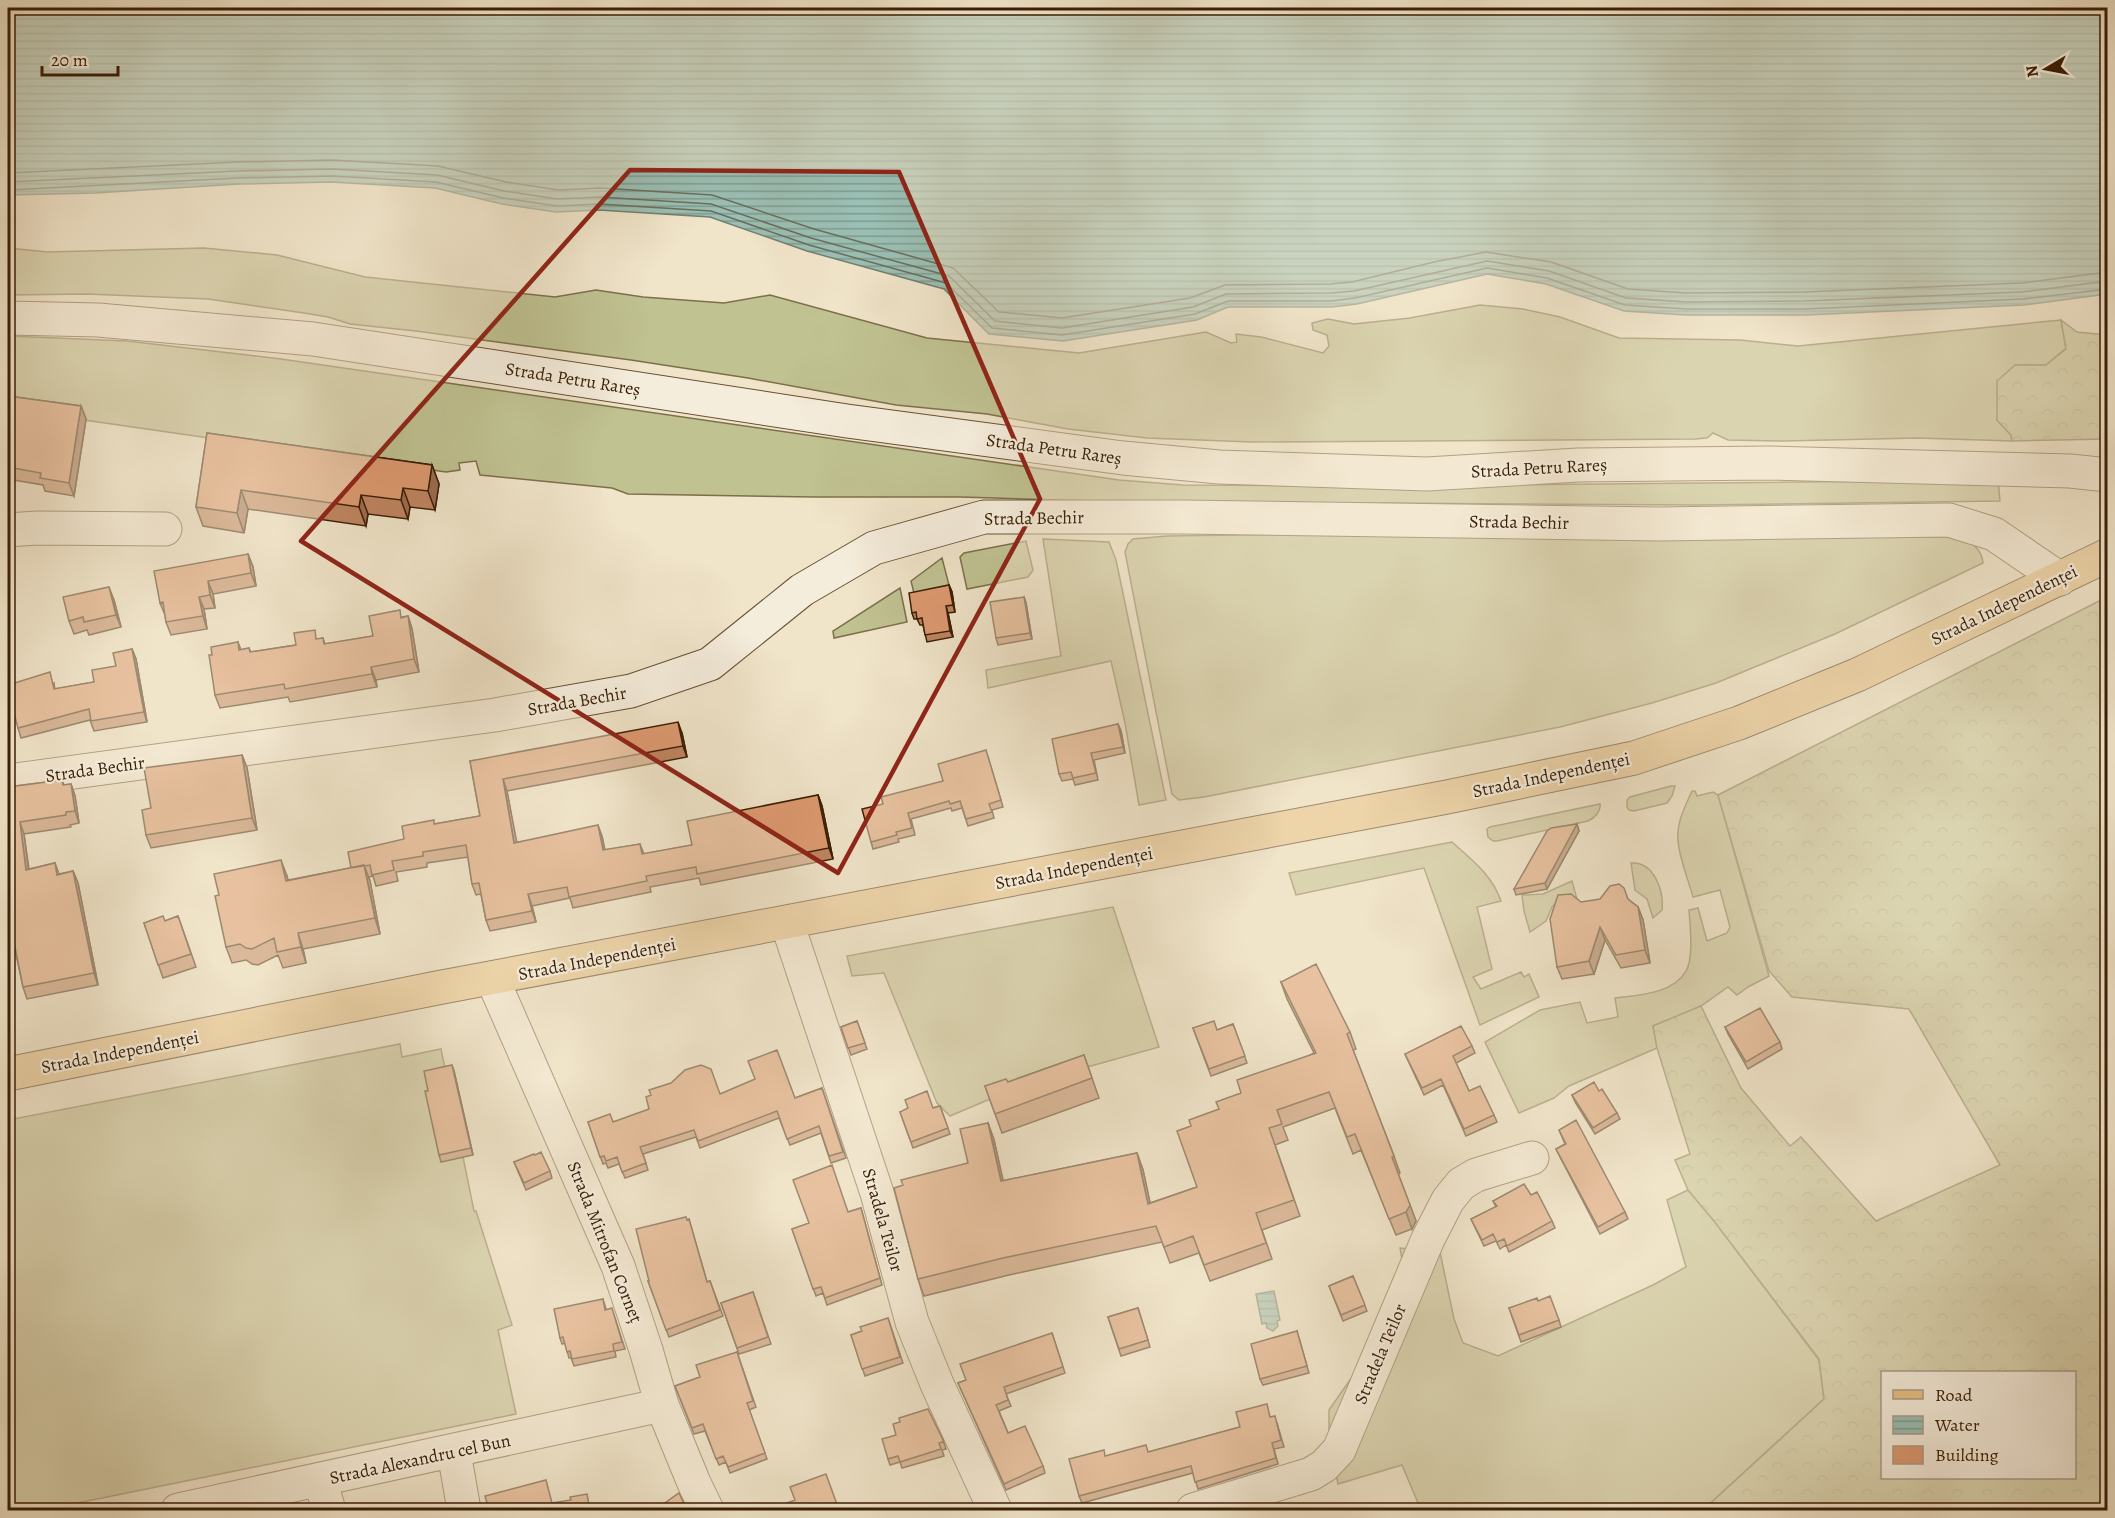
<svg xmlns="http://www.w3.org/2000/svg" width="2115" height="1518" font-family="Alegreya,serif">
  <defs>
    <pattern id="forest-crowns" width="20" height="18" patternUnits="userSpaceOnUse" patternTransform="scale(1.5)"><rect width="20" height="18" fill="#c0c292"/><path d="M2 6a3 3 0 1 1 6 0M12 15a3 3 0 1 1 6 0" fill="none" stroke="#a6a67c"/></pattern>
    <pattern id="water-rules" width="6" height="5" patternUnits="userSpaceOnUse" patternTransform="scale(1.5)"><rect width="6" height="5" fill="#9abfb4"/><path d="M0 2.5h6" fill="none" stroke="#7f9b90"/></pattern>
  </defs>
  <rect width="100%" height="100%" fill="#f0e4c9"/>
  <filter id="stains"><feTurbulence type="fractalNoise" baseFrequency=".00333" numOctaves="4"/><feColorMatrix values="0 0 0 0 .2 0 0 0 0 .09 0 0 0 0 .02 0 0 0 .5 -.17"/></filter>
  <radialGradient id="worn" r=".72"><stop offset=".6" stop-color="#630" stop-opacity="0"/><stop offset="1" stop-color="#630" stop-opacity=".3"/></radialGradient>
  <path fill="#c0c292" stroke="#7c704b" stroke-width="1.5" d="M8 248 47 252 204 248 277 255 365 277 555 297 596 290 643 297 724 303 770 295 927 338 1079 353 1206 332 1231 343 1237 342 1236 334 1261 337 1323 353 1329 346 1327 335 1313 330 1312 323 1328 319 1354 324 1410 318 1480 305 1523 309 1560 317 1619 338 1740 340 1798 346 2061 320 2066 348 2046 365H2015L1997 420 2011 435 2012 441 1917 438 1784 441 1728 440 1713 433 1707 438 1695 439 1252 442 1147 438 1068 429 987 414 896 405 748 378 631 360 416 331 350 324 328 317 304 313 208 299 87 294 8 295Z
    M8 336 127 341 281 359 1119 480 1183 485 1403 486 1998 480 2000 501 1697 505 1386 503 1263 504 1152 503 961 497H814L628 494 612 488 480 475 476 461 459 463 460 470 446 472 8 409Z
    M1317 534 1957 537C1970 541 1982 548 1983 563L1835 634 1716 683 1652 703 1560 727 1204 797 1179 800 1172 794 1125 552 1128 544 1133 539 1167 536Z
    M1043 539 1109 542 1116 560 1166 800 1139 805 1125 723 1111 661 988 688 986 670 1061 656Z
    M1026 541 1033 570 1028 577 967 589 960 557 964 553Z
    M942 558 950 589 915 597 911 581Z
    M900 588 907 622 834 638 833 631Z
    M1671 786H1675L1672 796 1667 803 1634 811 1629 810 1627 807V800L1630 797Z
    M1692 791H1695L1697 796 1713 792 1718 795 1769 976 1748 987 1737 995 1728 987 1701 1006 1653 1026 1657 1048 1569 1086 1554 1098 1519 1113 1485 1042 1540 1010 1580 1002 1587 1023 1618 1017 1615 998C1638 995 1673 994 1686 971 1694 958 1690 925 1689 910L1698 908 1707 941 1727 933 1730 927 1720 890 1693 897C1688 879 1676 849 1678 832 1679 818 1686 804 1692 791Z
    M1600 804C1601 811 1595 818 1588 821L1497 841H1493L1488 837 1487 829 1490 827Z
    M1452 842C1472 860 1492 875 1501 901L1477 907 1492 969 1473 977 1481 989 1521 972 1524 977 1529 974 1539 997 1480 1025 1424 868 1296 895 1289 873Z
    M1631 863C1654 861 1664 891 1662 910L1653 918 1647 899 1635 890Z
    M1572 881 1577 899 1559 900 1552 907 1546 921 1530 932 1524 911 1522 895 1543 894Z
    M1113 907 1159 1047 1023 1085 950 1116 937 1103 884 973 852 976 847 956Z
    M400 1044 402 1057 441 1049 474 1211H476L512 1325 498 1330 516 1414 43 1510H8V1120Z
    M1688 1190 1714 1221 1819 1360 1824 1399 1703 1510H1421L1402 1465 1338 1484 1329 1436V1410L1352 1377 1403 1265 1400 1248 1440 1252 1454 1319 1463 1343 1498 1356 1653 1285 1686 1267 1667 1200Z"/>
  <path fill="url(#forest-crowns)" stroke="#7c704b" stroke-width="1.5" fill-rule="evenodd" d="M2061 320 2077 332 2107 335V439L2012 441 2011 435 1997 420V381L2015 365H2046L2066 349Z
    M2107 597V1510H1703L1824 1399 1819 1359 1714 1221 1688 1190 1675 1160 1690 1154 1657 1048 1653 1026 1701 1006 1741 1088 1790 1146 1801 1137 1876 1221 2000 1165 1909 1009 1792 997 1769 971 1718 795ZM1882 1372H2074V1478H1882Z"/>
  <path fill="url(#water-rules)" stroke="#737f6e" stroke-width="1.5" d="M8 8H2107V294L2024 305 1806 315H1686L1624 311 1546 284 1487 274 1357 304 1332 307H1228L1197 320 1063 341 989 334 944 289 807 251 710 217 599 210 556 212 502 204 435 188 331 182 239 184 95 193 8 195Z
    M1274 1291 1280 1320 1277 1321 1278 1326 1273 1331 1267 1328 1266 1323 1262 1324 1256 1294Z"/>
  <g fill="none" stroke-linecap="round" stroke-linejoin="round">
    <path stroke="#6a6e5c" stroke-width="1.5" d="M8 173 238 162 332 160 438 166 506 182 558 190 600 188 712 195 814 229 953 268 999 312 1062 318 1190 298 1225 285 1330 284 1352 282 1434 262 1486 252 1551 262 1628 289 1686 293 1805 292 2022 283 2108 272
      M8 182 238 171 332 169 437 175 504 191 557 199 600 197 711 204 811 238 949 276 995 321 1062 328 1193 307 1226 294 1331 293 1354 291 1487 261 1549 271 1626 298 1686 302 1805 301 2022 292 2108 281
      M8 190 238 178 332 176 436 182 503 198 557 206 599 204 711 211 809 245 946 283 992 328 1062 335 1195 314 1228 301H1331L1355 298 1487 268 1547 278 1625 305 1686 309H1806L2023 299 2108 289"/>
    <g stroke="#675035" stroke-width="35">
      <path id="minor" d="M8 318 98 320 313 339 847 421 1123 458 1219 467 1427 474 1578 465 1769 463 2070 471 2108 475
        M8 530 37 528 165 529
        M8 781 495 715 631 691 710 664 802 590 874 548 984 517H1183L1659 524 1949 520 1994 534 2060 579
        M787 923 877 1193 912 1322 937 1384 995 1510
        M492 978 618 1266 646 1350 662 1405 694 1483 707 1510
        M454 1452 464 1510
        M320 1480 329 1510
        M178 1510 662 1405
        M1193 1510 1311 1474 1324 1466 1339 1450 1428 1239 1448 1200 1461 1184 1476 1175 1532 1158"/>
    </g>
    <g stroke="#391e04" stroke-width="35">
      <path id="major" d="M8 1074 437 988 1447 797 1634 758 1739 723 1857 675 2108 555"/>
    </g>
    <use href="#minor" stroke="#f5eddc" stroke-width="33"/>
    <use href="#major" stroke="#e8c284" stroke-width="33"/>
  </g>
  <path fill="#be8460" stroke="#391e04" stroke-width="1.5" d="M8 396 81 406 86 419 74 496 45 491 43 485 8 479Z
    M207 433 432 465 439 484 435 510 410 507 408 519 368 514 366 526 248 509 244 533 203 526 196 507Z
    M248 554 253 567 256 586 213 594 215 608 204 609 207 629 171 635 166 622 165 615 160 603Z
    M949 585 952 592 955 612 948 613 953 637 927 642 923 625H920L917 619H914L912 613Z
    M1024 597 1026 603 1032 639 998 645 996 638Z
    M114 600 121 627 89 635 87 630 74 634 69 621Z
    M408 616 412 629 419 672 376 680 377 687 290 702 288 697 220 708 215 695 212 655 238 642 241 650 249 648 251 652 296 645 323 638 325 644 373 636 402 617Z
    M132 649 136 659 147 722 94 731 90 720 21 738 18 728 54 683 55 689 94 682 116 666Z
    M1118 724 1121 731 1125 753 1094 760 1098 780 1075 785 1073 779 1062 781 1059 774Z
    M682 733 687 757 507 791 516 842 602 836 605 850 640 844 644 854 692 845 818 795 822 806 833 859 701 885 699 878 650 887 651 892 573 908 570 898 532 906 536 922 490 931 486 920 481 894 476 895 472 884 468 857 427 863V867L396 872 398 881 376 886 373 876 369 877 380 934 303 949 306 963 283 968 278 955 258 965 252 964 246 960 232 963 226 947 287 876 288 880 351 868 435 824 480 816 470 761Z
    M242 755 247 768 257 830 151 848 146 835 151 808Z
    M988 757 1003 807 992 810 994 818 968 826 962 808 952 811 951 808 911 819 915 835 898 839 899 842 873 849 871 842 943 781Z
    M62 780 64 785 71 784 75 796 79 823 70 825 71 827 24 834 29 869 55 863 59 874 73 871 78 883 98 985 27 999 23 987 8 917V787Z
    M1577 824 1579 831 1547 889 1516 895 1514 889Z
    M1629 900 1638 907 1643 920 1650 963 1621 968 1605 940 1594 974 1562 979 1557 967 1581 902Z
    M178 916 196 967 163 978 144 923 165 921Z
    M1281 982 1350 1032 1356 1049 1353 1050 1394 1156 1400 1173 1398 1174 1416 1221 1412 1229 1396 1235 1361 1150 1353 1154 1335 1108 1283 1127 1288 1140 1275 1145 1300 1216 1262 1230 1272 1259 1210 1281 1199 1253 1170 1263 1162 1242 1009 1275 924 1296 918 1279 903 1185 968 1163 988 1123 994 1140 1003 1181 1137 1153 1143 1170 1150 1203 1197 1187 1191 1126 1219 1109 1241 1093 1314 1053 1287 999Z
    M857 1021 867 1049 851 1055 841 1027Z
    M1233 1024 1247 1063 1211 1076 1193 1028 1217 1030Z
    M1725 1027 1780 1042 1782 1049 1748 1069 1728 1034Z
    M1472 1046 1475 1053 1456 1063 1469 1091 1494 1115 1497 1122 1466 1136 1443 1085 1424 1095 1405 1054Z
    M1084 1055 1099 1098 1002 1133 985 1086 1008 1082Z
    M454 1071 473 1155 441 1162 439 1155 428 1091Z
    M822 1088 846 1158 831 1163 821 1133 790 1145 779 1118 700 1148 696 1137 643 1154 648 1170 625 1178 619 1164 608 1168 606 1163 603 1164 588 1122H613L720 1094 795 1098Z
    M1599 1091 1617 1113 1620 1119 1595 1134 1575 1102 1572 1095Z
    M940 1106 950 1134 913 1148 900 1112 933 1108Z
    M1559 1130 1625 1212 1628 1219 1600 1234 1559 1155 1556 1149 1565 1144Z
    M514 1162 550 1171 552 1178 526 1190Z
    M1531 1195 1552 1221 1555 1228 1509 1252 1506 1245 1500 1249 1496 1241 1484 1246 1471 1219 1496 1207 1493 1201Z
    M861 1208 882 1285 827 1305 823 1293 816 1296 792 1229Z
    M689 1219 707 1282 710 1281 723 1316 669 1337 648 1281H649L687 1220Z
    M1353 1276 1367 1311 1343 1321 1329 1286Z
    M753 1292 771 1344 739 1354 721 1303Z
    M603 1299 606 1309 614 1315 625 1349 615 1351 616 1357 574 1366 571 1358H569L565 1343 562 1344 560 1338Z
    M1538 1301 1559 1320 1561 1327 1521 1342 1509 1308Z
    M1138 1308 1150 1347 1121 1356 1108 1317Z
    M888 1318 903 1363 865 1376 851 1335 862 1331Z
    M1297 1331 1309 1373 1263 1385 1260 1379Z
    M1052 1333 1065 1373 1006 1394 1011 1406 999 1411 1008 1433 1043 1466 1045 1473 1006 1490 958 1383 966 1380Z
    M737 1352 756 1407 749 1410 767 1459 730 1473 726 1462 719 1465 705 1431 694 1434 675 1386 700 1377Z
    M1271 1417 1277 1423 1284 1447 1274 1449 1278 1464 1198 1489 1193 1473 1082 1503 1079 1496 1106 1456 1149 1452 1240 1427Z
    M943 1440 946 1449 942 1450 944 1456 902 1468 900 1462 890 1465 888 1459Z"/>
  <path fill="#9b6b4e" stroke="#391e04" stroke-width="1.5" d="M81 406 86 419 74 496 69 483Z
    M432 465 439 484 435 510 428 491Z
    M403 488 410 507 408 519 401 500Z
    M241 490 248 509 244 533 237 513Z
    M361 495 368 514 366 526 359 507Z
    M248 554 253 567 256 586 251 573Z
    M208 581 213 594 215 608 210 595Z
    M949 585 952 592 955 612 953 605Z
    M109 587 114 600 121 627 116 615Z
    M199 597 204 609 207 629 203 616Z
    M1024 597 1026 603 1032 639 1030 633Z
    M946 606 948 613 953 637 950 631Z
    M408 616 412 629 419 672 414 659Z
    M132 649 136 659 147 722 144 712Z
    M371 667 376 680 377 687 372 674Z
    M678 722 682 733 687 757 683 746Z
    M1118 724 1121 731 1125 753 1123 747Z
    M242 755 247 768 257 830 252 818Z
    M503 779 507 791 519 854 514 843Z
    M71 784 75 796 79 823 75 811Z
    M818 795 822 806 833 859 829 848Z
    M20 822 24 834 30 882 26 870Z
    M1577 824 1579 831 1547 889 1545 883Z
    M598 825 602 836 607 862 603 850Z
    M281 860 287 876 292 897 286 881Z
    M364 865 370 881 380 934 375 918Z
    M73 871 78 883 98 985 94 973Z
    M528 894 532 906 536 922 532 911Z
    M1638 907 1643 920 1650 963 1645 950Z
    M1600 927 1605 940 1594 974 1589 961Z
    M298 933 303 949 306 963 301 947Z
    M452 1065 454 1071 473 1155 471 1148Z
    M988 1123 994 1140 1007 1198 1001 1181Z
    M1137 1153 1143 1170 1154 1221 1148 1204Z
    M1410 1205 1416 1221 1412 1229 1406 1212Z"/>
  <path fill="#dd9970" stroke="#391e04" stroke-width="1.5" d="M8 396 81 406 69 483 40 478 41 473 8 467Z
    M207 433 432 465 428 491 403 488 401 500 361 495 359 507 241 490 237 513 196 507Z
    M248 554 251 573 208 581 210 595 199 597 203 616 166 622 163 602 160 603 154 571Z
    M949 585 953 605 946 606 950 631 925 635 922 618 917 619 916 612 912 613 909 593Z
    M109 587 116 615 84 622 83 617 69 621 63 597Z
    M1024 597 1030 633 996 638 990 602Z
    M400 610 401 618 408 616 414 659 371 667 372 674 285 689 284 684 215 695 209 655H212L211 647 238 642 239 650 249 648 250 652 296 645 294 633 315 630 316 639 323 638 324 644 373 636 369 616Z
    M132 649 144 712 91 721 89 709 18 728 8 690V685L50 672 54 689 94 682 92 670 116 666 113 653Z
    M678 722 683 746 503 779 514 843 598 825 603 850 640 844 642 854 692 845 687 821 818 795 829 848 697 874 696 867 646 876 647 881 569 897 567 887 528 894 532 911 486 920 479 883 472 884 466 845 423 852V856L392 861 394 870 372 875 370 865 351 868 348 852 404 839 402 826 434 820V824L480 816 470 761Z
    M1118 724 1123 747 1091 753 1096 773 1073 778 1071 772 1059 774 1052 739Z
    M986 750 1001 800 989 804 992 812 966 819 960 801 950 804 949 801 908 813 912 828 896 832 897 835 871 842 862 809 883 804 881 797 943 781 938 764Z
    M242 755 252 818 146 835 142 810 151 808 144 768Z
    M62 780 63 785 71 784 75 811 66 812V815L20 822 26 870 55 863 57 875 73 871 94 973 23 987 8 912V787Z
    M1577 824 1545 883 1514 889 1547 831 1551 828Z
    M281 860 286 881 364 865 375 918 298 933 301 947 277 952 274 938 252 949 246 948 240 944 226 947 215 896 219 895 214 874Z
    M1619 884 1624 888 1628 899 1638 907 1645 950 1616 955 1600 927 1589 961 1557 967 1550 919 1558 895 1571 894 1581 902 1600 899 1610 886Z
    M163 916 165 921 178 916 191 954 158 965 144 923Z
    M1316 964 1350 1032 1347 1034 1394 1156 1392 1157 1410 1205 1406 1212 1389 1219 1355 1134 1347 1137 1329 1092 1277 1110 1282 1124 1269 1128 1294 1200 1256 1213 1266 1243 1204 1265 1193 1236 1164 1247 1156 1226 1003 1258 918 1279 894 1188 903 1185 901 1180 968 1163 960 1129 988 1123 1001 1181 1137 1153 1148 1204 1197 1187 1177 1131 1191 1126 1189 1120 1219 1109 1216 1102 1241 1093 1237 1080 1316 1053 1281 982Z
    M1760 1008 1780 1042 1746 1062 1725 1027Z
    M857 1021 865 1043 848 1048 841 1027Z
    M1214 1021 1217 1030 1233 1024 1245 1056 1209 1069 1193 1028Z
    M1461 1026 1472 1046 1453 1056 1469 1091 1480 1086 1494 1115 1464 1129 1441 1079 1422 1088 1405 1054Z
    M777 1050 795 1098 822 1088 843 1152 829 1156 819 1126 787 1139 777 1111 698 1141 694 1130 640 1147 646 1163 622 1172 617 1157 606 1161 604 1156 600 1157 588 1122 610 1114 613 1122 649 1109 646 1097 651 1095 649 1090 671 1083 685 1070 701 1065 711 1069 720 1094 755 1079 748 1061Z
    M1084 1055 1092 1078 995 1114 985 1086 1006 1079 1008 1082Z
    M452 1065 471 1148 439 1155 425 1091H428L424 1071Z
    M1594 1082 1599 1091 1602 1089 1617 1113 1593 1128 1572 1095Z
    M927 1091 933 1108 940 1106 948 1128 911 1142 900 1112 908 1108 905 1100Z
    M1576 1120 1625 1212 1598 1227 1556 1149 1566 1144 1559 1130Z
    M541 1152 550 1171 524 1183 514 1162 534 1154 535 1155Z
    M832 1165 848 1212 861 1208 880 1278 825 1298 821 1287 813 1289 792 1229 809 1223 793 1180Z
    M1524 1184 1531 1195 1537 1192 1552 1221 1507 1246 1504 1239 1497 1242 1493 1234 1482 1240 1471 1219 1497 1206 1493 1201Z
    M686 1217 687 1220 689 1219 707 1282 710 1281 720 1310 666 1330 648 1281H649L636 1229Z
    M1353 1276 1365 1305 1341 1315 1329 1286Z
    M753 1292 768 1337 737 1348 721 1303Z
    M1550 1296 1559 1320 1519 1335 1509 1308 1537 1298 1538 1301Z
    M603 1299 605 1310 612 1308 622 1342 613 1344 614 1351 572 1359 570 1351 567 1352 563 1337 560 1338 554 1309Z
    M1138 1308 1148 1340 1119 1349 1108 1317Z
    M888 1318 900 1357 862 1369 851 1335 862 1331 860 1327Z
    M1297 1331 1307 1366 1260 1379 1251 1344Z
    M1052 1333 1063 1367 1004 1387 1008 1400 996 1405 1008 1433 1025 1426 1043 1466 1004 1484 958 1383 966 1380 960 1364Z
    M737 1352 753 1401 747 1403 765 1453 728 1467 723 1456 716 1459 703 1424 692 1428 675 1386 700 1377 696 1365Z
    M1267 1404 1270 1417 1275 1416 1281 1440 1272 1443 1276 1458 1195 1482 1191 1466 1079 1496 1069 1459 1104 1450 1105 1456 1146 1445 1148 1452 1240 1427 1236 1412Z
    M928 1409 943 1440V1442L939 1443 941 1449 900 1462 898 1456 888 1459 882 1439 896 1435 893 1424 900 1422 899 1418Z
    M826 1474 839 1510H769L795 1500 790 1487Z
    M546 1480 552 1503 571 1500 570 1497 587 1494 590 1510H489L485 1496Z
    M679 1493 687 1510H655Z
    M443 1505 446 1510H411Z"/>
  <path d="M0 0H2115V1518H0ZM630 170 899 172 1040 499 838 873 301 541Z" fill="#f0e4c9" fill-opacity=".55" fill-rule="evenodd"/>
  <path fill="none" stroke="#8f2418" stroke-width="4.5" stroke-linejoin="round" d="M630 170 899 172 1040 499 838 873 301 541Z"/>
  <g text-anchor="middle" stroke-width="4.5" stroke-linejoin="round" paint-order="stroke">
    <g font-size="18" fill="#391e04" stroke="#f5eddc">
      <text transform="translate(573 379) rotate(9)" y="6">Strada Petru Rareș</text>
      <text transform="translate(1054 449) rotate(8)" y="6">Strada Petru Rareș</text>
      <text transform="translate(1539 468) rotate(-3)" y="6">Strada Petru Rareș</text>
      <text transform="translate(1034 518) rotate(-1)" y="6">Strada Bechir</text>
      <text transform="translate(1519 522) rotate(1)" y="6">Strada Bechir</text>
      <text transform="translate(2004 605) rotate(-26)" y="6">Strada Independenței</text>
      <text transform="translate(577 701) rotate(-10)" y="6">Strada Bechir</text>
      <text transform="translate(95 769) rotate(-8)" y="6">Strada Bechir</text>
      <text transform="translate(1551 775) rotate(-12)" y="6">Strada Independenței</text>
      <text transform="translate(1074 868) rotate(-11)" y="6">Strada Independenței</text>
      <text transform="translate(597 959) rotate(-11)" y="6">Strada Independenței</text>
      <text transform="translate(120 1052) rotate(-11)" y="6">Strada Independenței</text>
      <text transform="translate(883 1220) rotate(74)" y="6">Stradela Teilor</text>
      <text transform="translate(605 1242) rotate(68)" y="6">Strada Mitrofan Corneț</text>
      <text transform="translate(1380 1354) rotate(-67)" y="6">Stradela Teilor</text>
      <text transform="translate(420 1459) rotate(-12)" y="6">Strada Alexandru cel Bun</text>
    </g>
  </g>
  <rect width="2115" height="1518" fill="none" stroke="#f0e4c9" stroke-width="30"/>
  <rect x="9" y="9" width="2097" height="1500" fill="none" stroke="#391e04" stroke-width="3"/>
  <rect x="15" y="15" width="2085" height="1488" fill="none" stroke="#391e04" stroke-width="1.5"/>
  <rect x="1881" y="1371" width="195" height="108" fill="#f5eddc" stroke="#aa9a86" stroke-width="1.5"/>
  <rect x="1893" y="1390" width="30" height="9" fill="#e8c284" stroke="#aa9a86" stroke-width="1.5"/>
  <text x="1935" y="1401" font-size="18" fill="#391e04">Road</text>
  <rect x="1893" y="1416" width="30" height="18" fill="url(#water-rules)" stroke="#aa9a86" stroke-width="1.5"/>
  <text x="1935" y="1431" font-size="18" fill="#391e04">Water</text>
  <rect x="1893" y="1446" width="30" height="18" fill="#dd9970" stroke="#aa9a86" stroke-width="1.5"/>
  <text x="1935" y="1461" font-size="18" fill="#391e04">Building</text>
  <g transform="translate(2046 69) rotate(260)" stroke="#f5eddc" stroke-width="4.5" paint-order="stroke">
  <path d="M0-4.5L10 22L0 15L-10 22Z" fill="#391e04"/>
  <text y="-9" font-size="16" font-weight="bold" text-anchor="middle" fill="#391e04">N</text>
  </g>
  <path d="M42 66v9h76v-9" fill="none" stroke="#391e04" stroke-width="3"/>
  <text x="51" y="66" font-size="18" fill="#391e04" stroke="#f5eddc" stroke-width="4.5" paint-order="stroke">20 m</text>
  <rect width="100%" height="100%" filter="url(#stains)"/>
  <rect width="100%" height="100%" fill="url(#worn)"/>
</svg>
